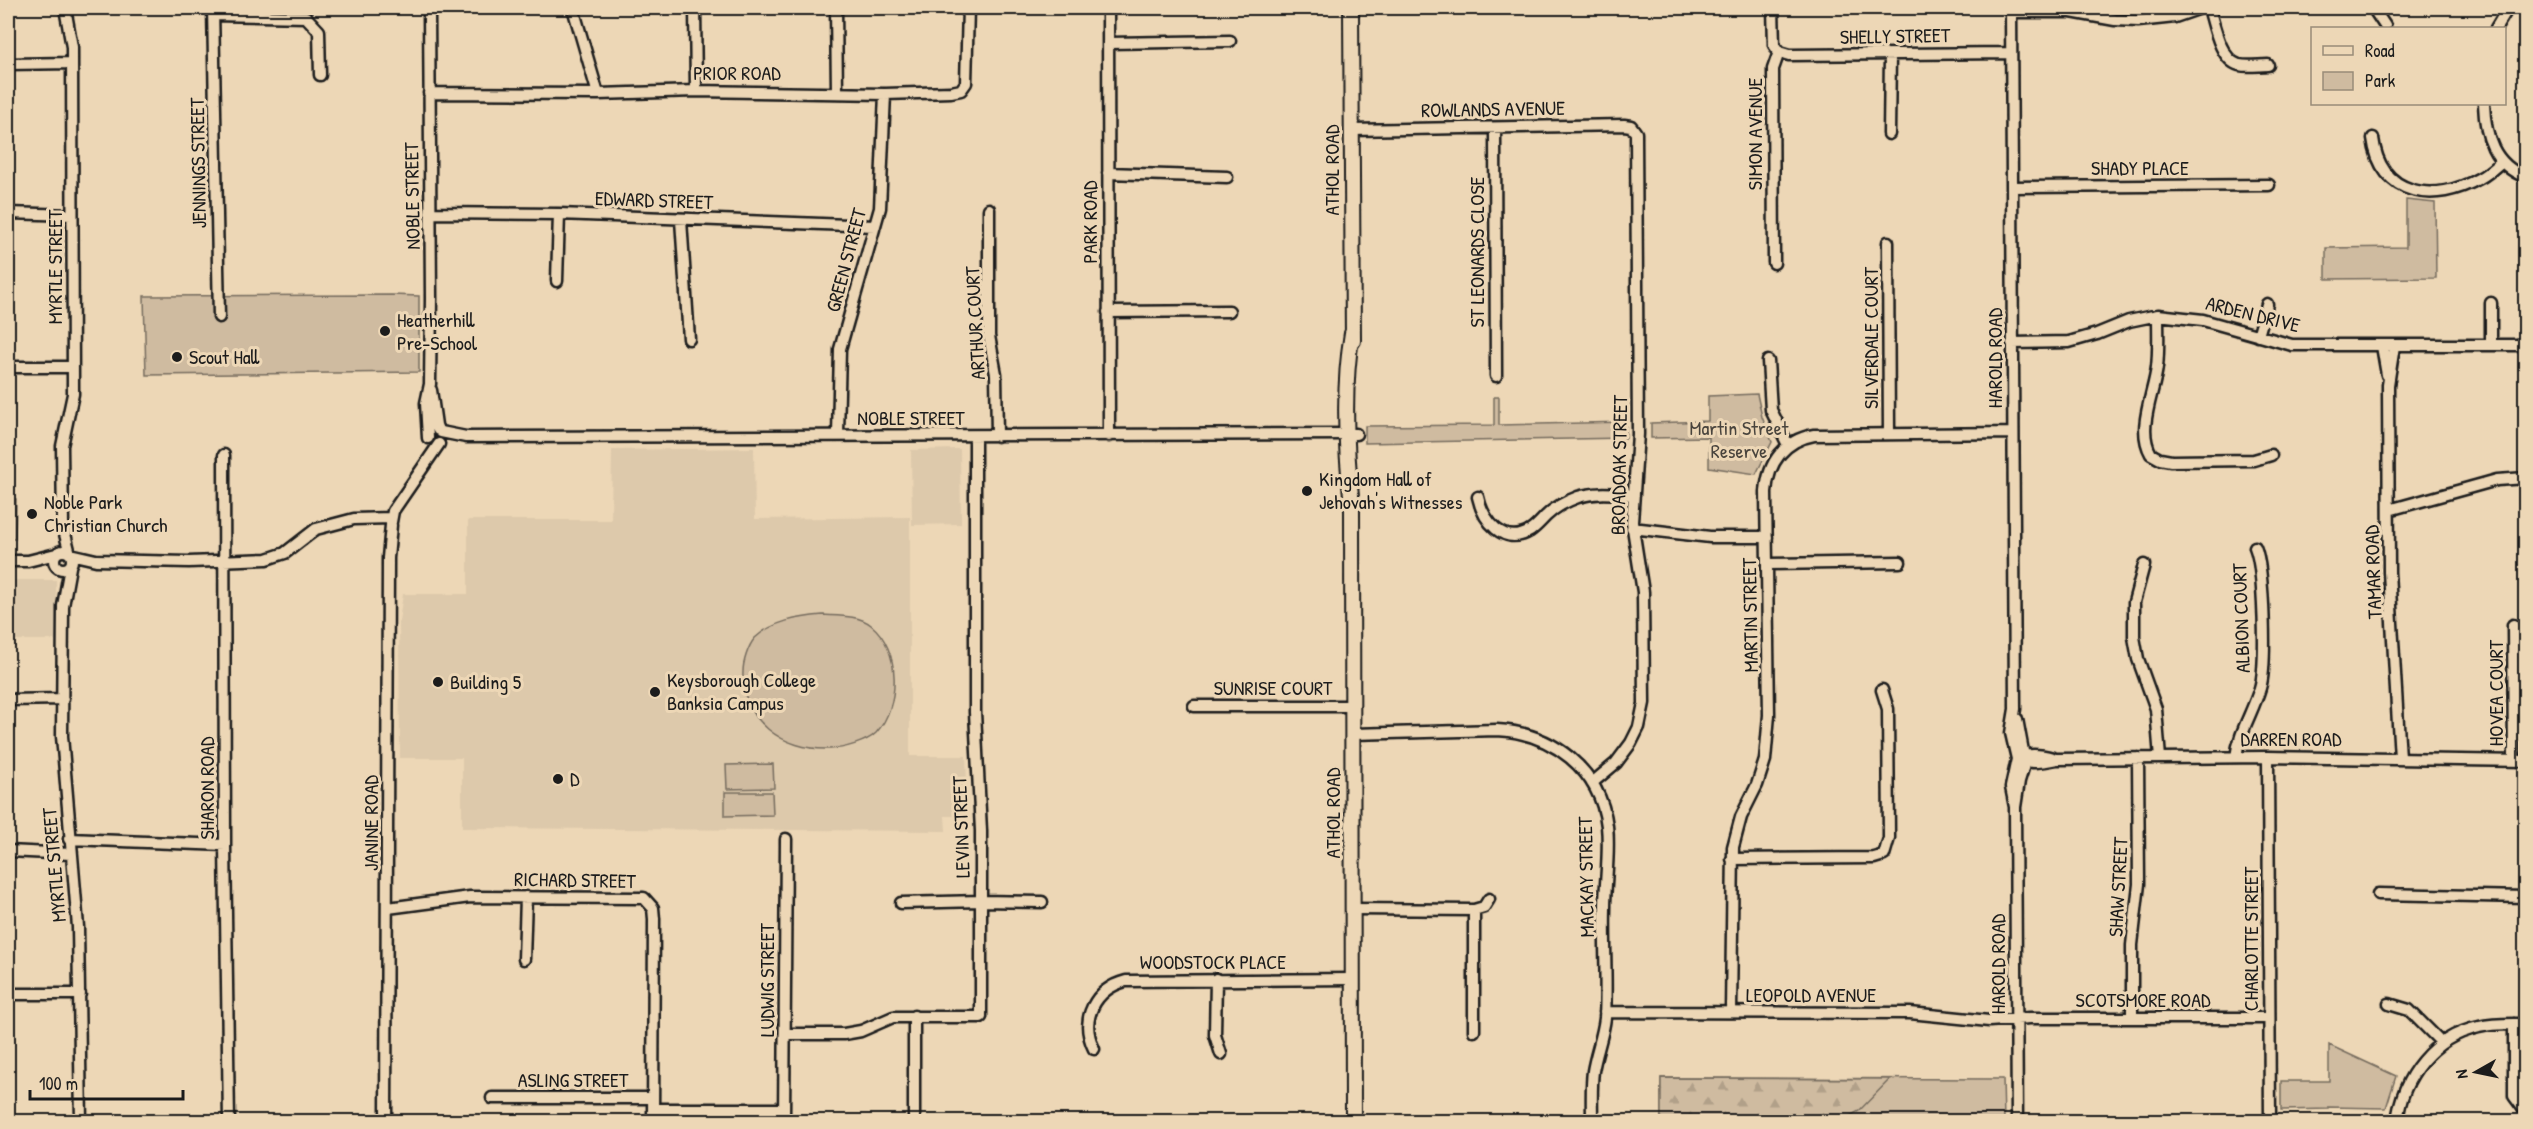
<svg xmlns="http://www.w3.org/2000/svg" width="2533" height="1129" font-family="'Patrick Hand',sans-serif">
  <defs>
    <pattern id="forest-firs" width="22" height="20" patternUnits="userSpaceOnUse" patternTransform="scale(1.5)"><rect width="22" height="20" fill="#cfbba0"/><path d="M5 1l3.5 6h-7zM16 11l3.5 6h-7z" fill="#b1a089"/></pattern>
  </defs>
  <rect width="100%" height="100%" fill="#edd7b6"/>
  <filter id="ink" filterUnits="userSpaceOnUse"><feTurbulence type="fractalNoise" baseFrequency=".0167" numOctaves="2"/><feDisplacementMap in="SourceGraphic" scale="12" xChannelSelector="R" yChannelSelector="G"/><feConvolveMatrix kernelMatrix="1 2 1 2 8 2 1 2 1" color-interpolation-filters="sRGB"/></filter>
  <g filter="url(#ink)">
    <path fill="#ddc9ab" d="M754 448 755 519 910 517V756H966L968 816H945L946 831 462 828V758H400L399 621 403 594H468V520H611L612 450Z
      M960 449 961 524 912 525 911 450Z
      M8 580H56V640H8Z"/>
    <path fill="#cfbba0" stroke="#766c5e" stroke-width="1.5" d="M2406 200 2435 203 2436 278 2326 279V248L2406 247Z
      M392 295 419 296V372L146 375 144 296Z
      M1757 394 1762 417 1772 442 1756 474 1709 467V437L1651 438V423L1708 421V396Z
      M1494 397H1499V425L1626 422V438L1365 443V426L1494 425Z
      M8 499H16L15 539H8Z
      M823 615C838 616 859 615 871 625 901 649 901 706 876 733 867 742 843 749 830 749 783 751 741 720 743 672 743 662 748 646 755 638 773 621 799 617 823 615Z
      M773 764 774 788 727 789 726 765Z
      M725 792H772L773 815 725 816Z
      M2329 1045 2396 1076 2386 1108 2329 1107V1109L2281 1110V1081H2329Z
      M1661 1078 2003 1079 2004 1121 1661 1122Z"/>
    <path fill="url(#forest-firs)" stroke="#766c5e" stroke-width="1.5" d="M1661 1078 1890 1079 1859 1111 1841 1121 1661 1122Z"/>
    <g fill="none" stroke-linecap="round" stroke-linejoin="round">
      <g stroke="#1c1c1c" stroke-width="15">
        <path id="minor" d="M65 8 72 47 73 394 62 446 63 526 70 554
          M213 8 219 317
          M573 8 598 94
          M695 8 696 91
          M836 8 837 92
          M1108 8 1109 436
          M1773 8 1774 45 1779 52 1773 69 1774 263
          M2011 8 2015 709 2011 733 2017 759 2011 787 2015 807
          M2209 8C2214 24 2220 60 2239 65 2248 67 2259 65 2268 65
          M2373 8 2385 26
          M2523 8 2526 9
          M2011 12H2071L2115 20 2138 21 2175 17 2201 8
          M213 15 306 17 319 31 320 75
          M2496 28 2508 8
          M1109 43 1230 41
          M1779 52 1789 55 2010 53
          M8 64 72 63
          M429 93 598 94 696 91 885 94 951 92 961 90 966 83 968 8
          M2484 104C2485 135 2493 165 2526 177
          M1495 128 1496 376
          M1351 130 1624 125 1631 126 1636 133 1638 434 1632 522 1643 592 1644 703 1639 727 1631 743 1616 763 1592 783
          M1889 134 1890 55
          M2373 138C2380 197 2435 204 2480 178 2488 174 2495 167 2502 161
          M1108 173 1227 177
          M2012 187 2269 185
          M989 209V336L996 374 997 436
          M8 213 72 215
          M430 213 559 214 875 226
          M681 220 689 339
          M1888 242 1889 434
          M557 281 559 214
          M2491 303V345
          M1108 312 1229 311
          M2158 315C2158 332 2159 350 2157 367 2154 394 2136 428 2151 454L2160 459 2171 461 2254 460 2271 455
          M2258 336 2267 304
          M2012 343 2069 342 2097 334 2129 321 2158 315 2203 320 2292 345H2526
          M2382 346 2387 375
          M2394 346 2388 385 2389 572 2400 758
          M1768 361 1771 410 1788 445
          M8 367H72
          M431 390 436 425 438 430
          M441 432 466 437 1356 434
          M838 435 840 349 880 208 885 94
          M428 438 426 403 430 384 431 298 429 8
          M224 455 225 845 229 1122
          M1478 497C1483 520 1503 547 1530 531 1536 527 1541 521 1546 516 1555 507 1567 501 1578 497 1597 491 1615 494 1634 495
          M2389 510 2497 480 2526 478
          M391 522 393 511 439 444
          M1632 528 1710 537H1767
          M54 560a9 9 0 1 1 18 0a9 9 0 1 1-18 0Z
          M70 554 96 560 189 562 267 559 285 553 316 529 354 519 391 518
          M8 561H28L56 554
          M1768 564 1900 562
          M2144 565 2134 602V637L2138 659 2156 709 2160 758
          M70 567 63 606 62 736 78 927 81 1122
          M2513 625 2514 760
          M8 700 63 699
          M1194 706H1353
          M2017 719 2025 762 2019 781 2015 807 2017 1122
          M1353 734 1497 730C1552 733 1600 769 1607 826 1610 853 1605 881 1605 908 1604 944 1607 982 1605 1018 1603 1036 1596 1053 1593 1071 1591 1087 1592 1105 1592 1122
          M2236 757C2239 732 2253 712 2260 688 2267 665 2264 569 2255 547
          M2268 757 2270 1122
          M2019 758C2030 753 2042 755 2053 758
          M2017 759C2031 764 2042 762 2057 759L2268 757 2526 761
          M69 839 225 845
          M8 851 71 854
          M1732 859 1874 858 1884 855 1889 838 1888 709 1882 690
          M2378 894 2526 897
          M901 903 981 901 1042 902
          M388 908 470 897 644 898 653 908 654 919 653 1122
          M1353 909 1474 910V1031
          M1474 910 1484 907 1489 899
          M524 959 526 897
          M1216 979 1215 1035 1221 1054
          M8 994H80
          M2389 1004 2409 1010 2442 1043
          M1605 1012 1910 1013 1989 1021 2030 1018H2269
          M1731 1012 1733 847 1741 817 1757 785 1765 760 1769 715 1766 492C1768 462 1785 440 1814 435L2013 433
          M2132 1018V945L2139 884 2138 758
          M2514 1024V1096L2523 1108
          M785 1034H844L861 1031 893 1017H981V831L975 712V436
          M1094 1049C1079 1019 1095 989 1126 981L1353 979
          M492 1098H653
          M653 1109H784
          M386 1122 388 558 391 525
          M784 1122 786 839
          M914 1122V1016
          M2397 1122C2402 1076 2433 1037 2479 1027 2494 1023 2510 1024 2526 1024"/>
      </g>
      <g stroke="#1c1c1c" stroke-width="18">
        <path id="major" d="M1351 8 1353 341
          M1352 333C1343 385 1346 452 1352 505L1353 1122"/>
      </g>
      <use href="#minor" stroke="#edd7b6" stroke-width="10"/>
      <use href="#major" stroke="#edd7b6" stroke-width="14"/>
    </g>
  </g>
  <g fill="#1c1c1c" stroke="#edd7b6" stroke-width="2">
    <circle cx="385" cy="331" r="6"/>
    <circle cx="177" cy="357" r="6"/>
    <circle cx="1307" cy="491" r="6"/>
    <circle cx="32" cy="514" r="6"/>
    <circle cx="438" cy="682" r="6"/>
    <circle cx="655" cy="692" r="6"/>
    <circle cx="558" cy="779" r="6"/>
  </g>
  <g text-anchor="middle" stroke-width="6" stroke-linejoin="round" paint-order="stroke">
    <g font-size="20" fill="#1c1c1c" stroke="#edd7b6">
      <text transform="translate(1895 36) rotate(-1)" y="7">SHELLY STREET</text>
      <text x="737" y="80">PRIOR ROAD</text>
      <text transform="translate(1493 109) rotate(-1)" y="7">ROWLANDS AVENUE</text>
      <text transform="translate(1755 134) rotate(-90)" y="7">SIMON AVENUE</text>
      <text transform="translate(198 163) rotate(-91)" y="7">JENNINGS STREET</text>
      <text x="2140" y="175">SHADY PLACE</text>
      <text transform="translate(1332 170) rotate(-90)" y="7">ATHOL ROAD</text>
      <text transform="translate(412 196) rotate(-91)" y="7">NOBLE STREET</text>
      <text transform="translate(654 200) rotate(2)" y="7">EDWARD STREET</text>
      <text transform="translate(1090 222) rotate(-90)" y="7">PARK ROAD</text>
      <text transform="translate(1477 252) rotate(-90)" y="7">ST LEONARDS CLOSE</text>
      <text transform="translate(846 260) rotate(-75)" y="7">GREEN STREET</text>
      <text transform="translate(55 267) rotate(-90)" y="7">MYRTLE STREET</text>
      <text transform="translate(2253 314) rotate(14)" y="7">ARDEN DRIVE</text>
      <text transform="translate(975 323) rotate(-93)" y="7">ARTHUR COURT</text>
      <text transform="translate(1871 338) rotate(-90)" y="7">SILVERDALE COURT</text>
      <text transform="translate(1995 358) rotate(-90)" y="7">HAROLD ROAD</text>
      <text x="911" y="425">NOBLE STREET</text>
      <text transform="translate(1619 465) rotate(-89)" y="7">BROADOAK STREET</text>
      <text transform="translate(2373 572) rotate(-92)" y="7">TAMAR ROAD</text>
      <text transform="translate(1750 615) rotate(-91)" y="7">MARTIN STREET</text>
      <text transform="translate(2241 618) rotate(-92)" y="7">ALBION COURT</text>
      <text x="1273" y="695">SUNRISE COURT</text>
      <text transform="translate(2496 693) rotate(-90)" y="7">HOVEA COURT</text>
      <text x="2291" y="746">DARREN ROAD</text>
      <text transform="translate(207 788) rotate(-90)" y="7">SHARON ROAD</text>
      <text transform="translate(1333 813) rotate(-90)" y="7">ATHOL ROAD</text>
      <text transform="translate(371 823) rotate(-90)" y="7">JANINE ROAD</text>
      <text transform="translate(961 827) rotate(-92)" y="7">LEVIN STREET</text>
      <text transform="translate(54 865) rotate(-95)" y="7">MYRTLE STREET</text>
      <text transform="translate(1586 877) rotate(-91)" y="7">MACKAY STREET</text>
      <text transform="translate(575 880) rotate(1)" y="7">RICHARD STREET</text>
      <text transform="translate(2118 887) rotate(-87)" y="7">SHAW STREET</text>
      <text transform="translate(2251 939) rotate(-90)" y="7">CHARLOTTE STREET</text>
      <text x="1213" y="969">WOODSTOCK PLACE</text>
      <text transform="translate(1998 964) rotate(-90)" y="7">HAROLD ROAD</text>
      <text transform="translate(767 980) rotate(-90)" y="7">LUDWIG STREET</text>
      <text x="1811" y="1002">LEOPOLD AVENUE</text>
      <text x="2143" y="1007">SCOTSMORE ROAD</text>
      <text x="573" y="1087">ASLING STREET</text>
    </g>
    <g font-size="20" fill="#1c1c1c" stroke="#edd7b6" text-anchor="start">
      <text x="397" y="327">Heatherhill<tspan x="397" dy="23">Pre-School</tspan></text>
      <text x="189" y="364">Scout Hall</text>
      <text x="1319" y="486">Kingdom Hall of<tspan x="1319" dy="23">Jehovah's Witnesses</tspan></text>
      <text x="44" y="509">Noble Park<tspan x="44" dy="23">Christian Church</tspan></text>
      <text x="667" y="687">Keysborough College<tspan x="667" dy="23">Banksia Campus</tspan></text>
      <text x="450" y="689">Building 5</text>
      <text x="570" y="786">D</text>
    </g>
    <g font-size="20" fill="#49443d" stroke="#edd7b6">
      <text x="1739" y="435">Martin Street<tspan x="1739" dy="23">Reserve</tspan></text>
    </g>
  </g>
  <rect width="2533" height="1129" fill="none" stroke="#edd7b6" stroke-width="30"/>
  <rect x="15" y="15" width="2503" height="1099" fill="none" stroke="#1c1c1c" stroke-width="2" filter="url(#ink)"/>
  <rect x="2311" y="27" width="195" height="78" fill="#edd7b6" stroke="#998c78" stroke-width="1.5"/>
  <rect x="2323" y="46" width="30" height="9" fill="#edd7b6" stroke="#998c78" stroke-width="1.5"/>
  <text x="2365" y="57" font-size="18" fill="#1c1c1c">Road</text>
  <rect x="2323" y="72" width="30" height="18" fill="#cfbba0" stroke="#998c78" stroke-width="1.5"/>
  <text x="2365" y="87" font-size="18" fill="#1c1c1c">Park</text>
  <g transform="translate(2476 1072) rotate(261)" stroke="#edd7b6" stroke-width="4.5" paint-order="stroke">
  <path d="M0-4.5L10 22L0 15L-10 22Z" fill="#1c1c1c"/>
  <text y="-9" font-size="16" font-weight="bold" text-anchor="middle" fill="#1c1c1c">N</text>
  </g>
  <path d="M30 1090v9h153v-9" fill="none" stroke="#1c1c1c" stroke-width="3"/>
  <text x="39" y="1090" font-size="18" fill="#1c1c1c" stroke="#edd7b6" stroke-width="4.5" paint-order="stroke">100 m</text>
</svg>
